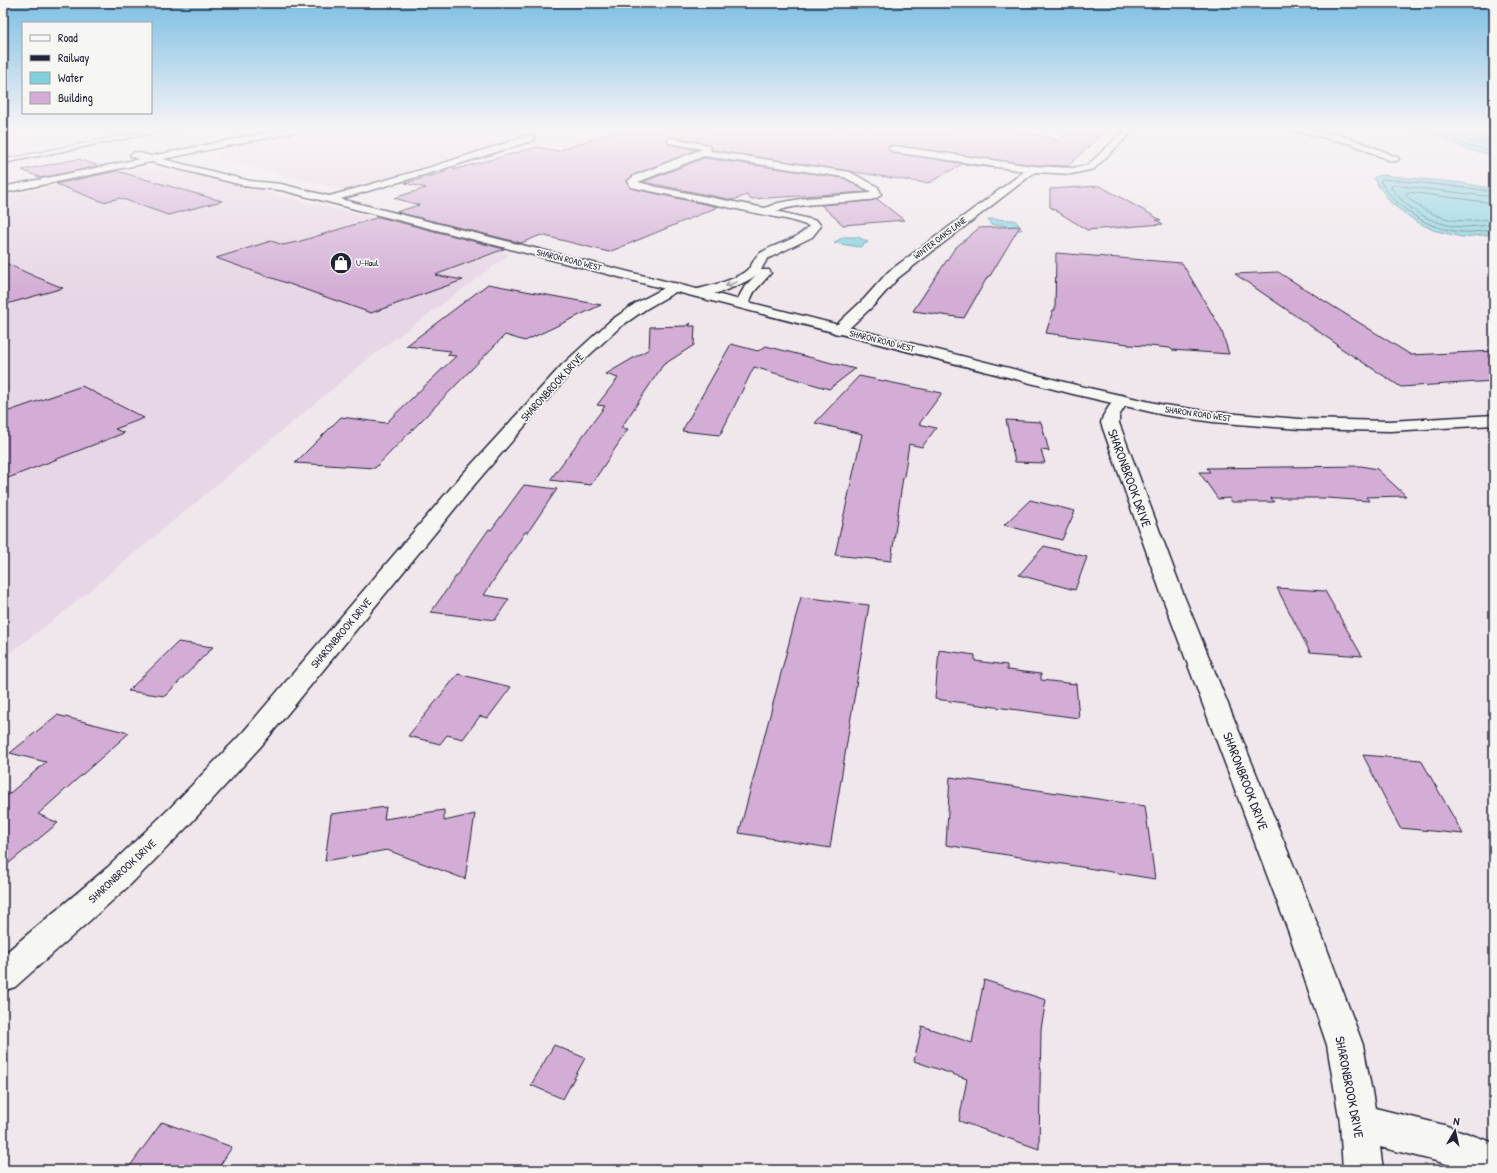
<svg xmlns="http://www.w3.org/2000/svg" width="1497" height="1173" font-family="'Patrick Hand',sans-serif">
  <rect width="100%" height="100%" fill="#efe7ec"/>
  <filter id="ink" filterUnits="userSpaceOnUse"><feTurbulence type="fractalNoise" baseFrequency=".025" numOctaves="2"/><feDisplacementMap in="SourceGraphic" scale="8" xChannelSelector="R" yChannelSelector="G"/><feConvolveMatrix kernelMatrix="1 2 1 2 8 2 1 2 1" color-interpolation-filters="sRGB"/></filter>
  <g filter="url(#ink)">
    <path fill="#e7d6e5" d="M313 128H550L346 191 229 161 218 157 219 153 223 150 244 143Z
      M141 167 178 171 418 229 510 254 373 355 60 615 3 658V195L20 193Z"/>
    <path fill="#80d0dc" stroke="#5a8a9c" d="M1399 128H1472L1494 133V155L1467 150 1433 133Z
      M1380 175 1463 183 1494 189V234L1462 237 1433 230 1415 221 1391 203 1373 178Z
      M988 219 1015 220 1022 230H1009L1005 225H991Z
      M843 237H858L868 242 860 247 834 243Z"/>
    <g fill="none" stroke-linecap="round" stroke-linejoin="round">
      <path stroke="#48687b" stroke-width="1" d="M1426 128 1435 129 1468 146 1494 151
        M1443 128 1470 141 1486 143V140L1474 136 1471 128
        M1494 192 1462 187 1382 179 1380 181C1398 210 1429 230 1463 232 1474 233 1484 230 1494 230
        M1494 197 1393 185 1391 187C1406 210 1435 226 1463 227 1473 227 1484 225 1494 225
        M1494 203 1408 192 1405 194C1420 211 1444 221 1466 221 1475 221 1485 219 1494 219"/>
    </g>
    <path fill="#d3add5" stroke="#22223b" d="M624 128 656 131V128H1011L1059 141 1070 128H1108L1068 166 1033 165 893 145 889 146 888 149 893 153 995 168 962 164 931 182 925 183 712 150 708 144 672 137 667 140 669 144 697 150 633 175 627 181 630 188 718 207 609 252 541 235 521 243 396 212 419 205 394 198 426 188 405 183 537 147 558 151Z
      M704 158 844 178 867 192 750 199 747 195 733 200 643 182Z
      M78 159 99 166 41 178 22 170Z
      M117 171 155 182 222 201 168 215 120 198 103 202 56 184Z
      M1100 186 1161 220H1156L1163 224 1087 230 1050 207V189Z
      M877 199 904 220 843 225 821 205 869 201Z
      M379 217 504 249 435 275 463 280 371 313 216 258 271 241 283 245 301 241Z
      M1020 226 990 276H988L964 318 913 311 955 248 979 228Z
      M1056 253 1182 263 1221 329 1229 354 1172 350 1170 348 1149 346 1128 345V344L1046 333 1053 310H1055Z
      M3 262 34 276 63 288 3 305Z
      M1278 272 1411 355 1494 351V381L1401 387 1336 345H1338L1235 274Z
      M488 284 601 305 525 341 505 335 375 468 295 463 341 417 386 423 456 356 447 355 451 351 406 346Z
      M691 323 689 326H695L694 345 663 365 621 428 628 429 591 485 550 480 605 406 597 405 618 378 606 374 649 349 650 327 686 326Z
      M731 344 758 351 766 346 855 369 829 389 754 367 720 435 682 431Z
      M859 376 942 393 919 424 936 428 922 447 909 444 904 477H903L891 561 835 555 862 434 815 423Z
      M82 386 144 418 115 429 124 433 3 480V413Z
      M1006 420 1041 422 1049 451 1041 450 1045 463 1015 462Z
      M1361 466 1377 469 1406 496 1366 497 1369 501 1327 498H1271L1274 502H1232L1229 498 1218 499 1199 472H1210L1207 468Z
      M524 485 557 489 528 532H525L484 595 509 599 495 620 431 612 489 529 491 530Z
      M1030 500 1075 511 1062 540 1004 525Z
      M1044 546 1087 557 1075 590 1019 575Z
      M1277 588 1325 591 1362 656 1310 652Z
      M801 597 869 605 830 848 739 833Z
      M178 642 213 647 165 696 128 691Z
      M939 650 975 655V661L1007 665V670L1041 674V680L1076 684 1079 718 935 699Z
      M458 674 511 687 488 718 480 716 463 739 447 735 440 744 408 736Z
      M57 715 129 733 38 814 58 823 3 868V799L46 762 10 753Z
      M1363 755 1421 760 1463 834 1400 828Z
      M950 777 1145 806 1155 879 946 845Z
      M386 807 384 819 444 810V821L475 814 465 879 387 850 325 861 331 814Z
      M984 980 1046 1000 1041 1029 1039 1149 959 1121 967 1079 914 1061 922 1026 972 1043Z
      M554 1045 585 1058 563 1099 531 1085Z
      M162 1122 232 1147 217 1170H127Z"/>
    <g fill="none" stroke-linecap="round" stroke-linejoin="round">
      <g stroke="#22223b" stroke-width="3">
        <path id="minor" d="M1127 128H1136L1094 169 1072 174 1035 172 898 278 874 305 844 333 839 334 834 333 832 330 834 327 864 299 888 272 1025 171 893 152 889 149 890 147 893 146 1033 166 1072 168 1088 165Z
          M1290 128C1327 128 1363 142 1397 157L1399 159 1397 161H1391L1352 144 1291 130Z
          M531 135 535 138 534 140 434 172 330 202 325 199 326 197 428 168Z
          M672 138 708 145 711 149 710 151 850 172 878 187 881 194C878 198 872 200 867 200 837 204 806 202 776 211L817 221 821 226 812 237 767 259 761 270H769L771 273 754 292 747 307H737L735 304 745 286 756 275C746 284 708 299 694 296L692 293 694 290C710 286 737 280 748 269 753 265 754 257 759 254 775 243 797 241 809 226L790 220 631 187 628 181 634 176 702 149 669 143 668 141 669 139ZM704 156 844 177 870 191V193L806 198 778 203 765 208 657 187 638 182Z
          M674 283 679 284 681 287 679 290 646 309 620 327 572 371 475 484 262 745 190 824 130 885 15 987 3 991V955L108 867 170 808 244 731 461 476 562 365 610 321 636 303Z
          M1121 395 1127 397 1129 400 1119 416V423L1184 596 1321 933 1363 1045 1375 1108 1444 1125 1494 1143V1170H1461L1444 1163 1380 1147 1383 1170H1343L1340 1123 1327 1045 1289 933 1162 596 1101 423 1103 416 1115 397Z"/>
      </g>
      <g stroke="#22223b" stroke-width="3">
        <path id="secondary" d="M289 128H304L300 131 163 159 250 181 281 184 1080 386 1164 405 1213 412 1300 419 1390 421 1494 415V425L1390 431 1300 429 1213 422 1164 415 1073 394 281 190 250 187 151 162 3 193V187L139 159 132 157 130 155 135 152 151 156Z"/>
      </g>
      <use href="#minor" fill="#f6f6f2" fill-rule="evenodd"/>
      <use href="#secondary" fill="#f6f6f2" fill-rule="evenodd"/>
      <path stroke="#22223b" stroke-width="1" d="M3 159 155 128"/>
      <path stroke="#22223b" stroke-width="1.5" d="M3 164 181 128"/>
    </g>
    <defs><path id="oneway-shaft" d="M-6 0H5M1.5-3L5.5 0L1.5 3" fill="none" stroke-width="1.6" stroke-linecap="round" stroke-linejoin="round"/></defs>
    <use stroke="#9797a0" href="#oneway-shaft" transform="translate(731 284) rotate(160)"/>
  </g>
  <linearGradient id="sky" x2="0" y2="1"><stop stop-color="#7ebfe3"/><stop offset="0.44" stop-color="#f8f4f6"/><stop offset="1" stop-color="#f8f4f6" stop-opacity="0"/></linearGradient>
  <rect width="1497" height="292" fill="url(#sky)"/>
  <defs>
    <g id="shop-disc" transform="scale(1.15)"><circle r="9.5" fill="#22223b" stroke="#f6f6f2"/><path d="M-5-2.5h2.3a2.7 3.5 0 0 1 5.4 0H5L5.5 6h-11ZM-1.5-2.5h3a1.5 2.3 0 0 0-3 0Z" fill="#fff"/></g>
  </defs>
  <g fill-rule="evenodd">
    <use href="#shop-disc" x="341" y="263"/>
  </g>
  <g text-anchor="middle" stroke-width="3.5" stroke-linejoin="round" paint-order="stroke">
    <g font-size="9" fill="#22223b" stroke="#f6f6f2">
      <text transform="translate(940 238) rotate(-37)" y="3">WINTER OAKS LANE</text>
      <text transform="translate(569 260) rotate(14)" y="3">SHARON ROAD WEST</text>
      <text transform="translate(882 341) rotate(14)" y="3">SHARON ROAD WEST</text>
      <text transform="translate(1198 414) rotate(8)" y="3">SHARON ROAD WEST</text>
    </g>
    <g font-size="9" fill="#22223b" stroke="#f6f6f2" text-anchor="start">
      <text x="356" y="266">U-Haul</text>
    </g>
    <g font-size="11" fill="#22223b" stroke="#f6f6f2">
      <text transform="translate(552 387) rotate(-48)" y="4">SHARONBROOK DRIVE</text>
      <text transform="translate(341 633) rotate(-50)" y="4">SHARONBROOK DRIVE</text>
      <text transform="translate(122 871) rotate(-43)" y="4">SHARONBROOK DRIVE</text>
    </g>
    <g font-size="13" fill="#22223b" stroke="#f6f6f2">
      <text transform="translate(1130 478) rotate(70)" y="5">SHARONBROOK DRIVE</text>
      <text transform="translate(1246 781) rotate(69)" y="5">SHARONBROOK DRIVE</text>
      <text transform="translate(1350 1087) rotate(79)" y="5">SHARONBROOK DRIVE</text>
    </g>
  </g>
  <rect width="1497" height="1173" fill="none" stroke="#f6f6f2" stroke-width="16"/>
  <rect x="8" y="8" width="1481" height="1157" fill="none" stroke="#22223b" stroke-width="1.5" filter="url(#ink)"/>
  <rect x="22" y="22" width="130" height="92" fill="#f6f6f2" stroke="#a1a1a9"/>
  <rect x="30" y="35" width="20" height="6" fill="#f6f6f2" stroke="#a1a1a9"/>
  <text x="58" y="42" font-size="12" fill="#22223b">Road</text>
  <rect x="30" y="55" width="20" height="6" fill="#22223b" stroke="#a1a1a9"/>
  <text x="58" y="62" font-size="12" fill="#22223b">Railway</text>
  <rect x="30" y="72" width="20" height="12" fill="#80d0dc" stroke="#a1a1a9"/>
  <text x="58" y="82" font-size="12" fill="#22223b">Water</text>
  <rect x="30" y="92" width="20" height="12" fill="#d3add5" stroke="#a1a1a9"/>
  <text x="58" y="102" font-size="12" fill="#22223b">Building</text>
  <g transform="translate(1455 1131) rotate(9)" stroke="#f6f6f2" stroke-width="3" paint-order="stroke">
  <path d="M0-3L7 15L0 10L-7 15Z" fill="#22223b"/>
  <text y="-6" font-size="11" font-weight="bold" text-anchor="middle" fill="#22223b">N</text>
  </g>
</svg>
